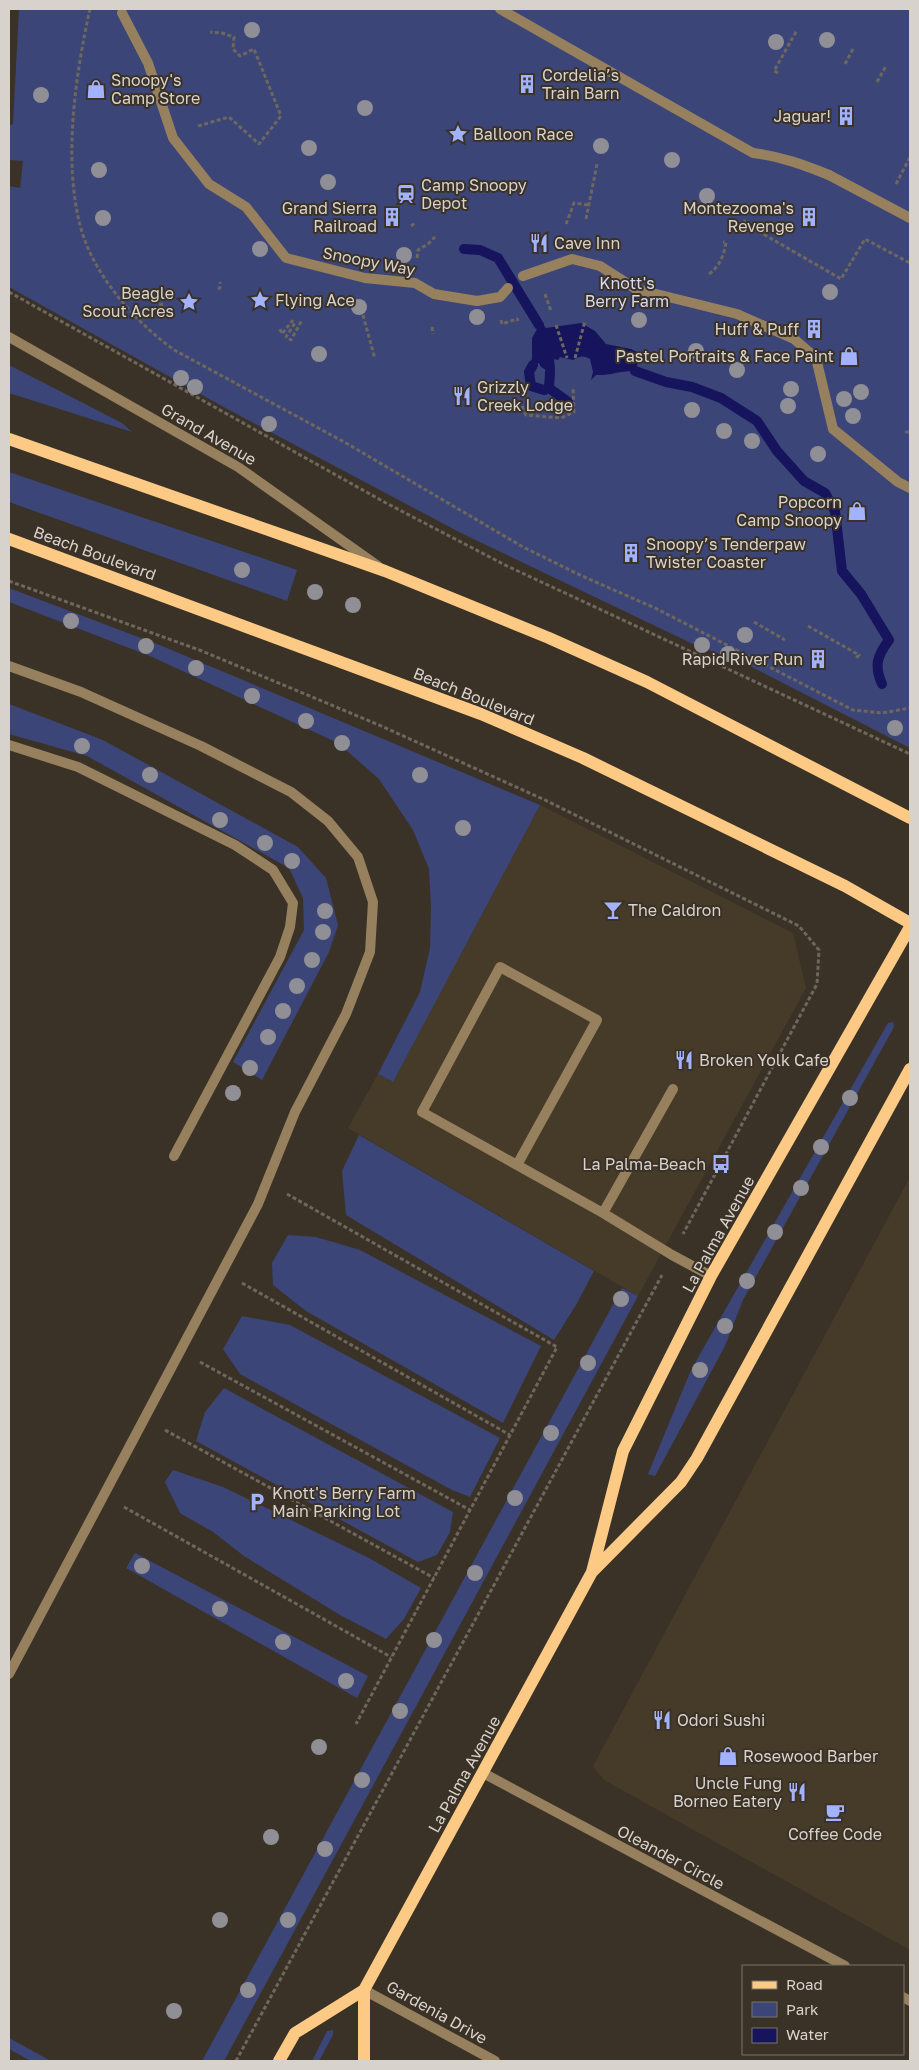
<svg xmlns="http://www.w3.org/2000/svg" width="919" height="2070" font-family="'Golos Text',sans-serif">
  <rect width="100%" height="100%" fill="#3b3227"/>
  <path fill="#463a29" d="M540 805 793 933 806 988 638 1296 348 1128 378 1074 392 1082Z
    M910 1177V1950L604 1780 593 1766Z"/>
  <path fill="#3b4578" d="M19 9H910V748L748 665 693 644 461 533 229 410 9 287V186L20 188 23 161 9 160V125L13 124Z
    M9 365 122 423 132 432 9 393Z
    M9 472 297 570 287 601 9 502Z
    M9 588 162 646 540 805 393 1082 378 1074 420 992 430 948 431 907 429 869 413 830 379 779 338 743 150 656 9 602Z
    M9 704 103 740 298 847 326 878 338 925 329 952 262 1080 233 1062 304 930 303 898 289 868 87 756 9 734Z
    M893 1022 894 1027 743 1300 725 1346 655 1476 648 1474 691 1370 888 1023Z
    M359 1135 594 1271 576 1305 554 1340 346 1215 342 1171Z
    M288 1235 316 1237 360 1250 541 1346 503 1423 306 1311 273 1285 272 1263Z
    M622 1288 638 1296 224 2061H202Z
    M242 1316 290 1325 500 1438 470 1497 452 1490 240 1374 223 1349Z
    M224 1388 453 1512 450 1532 437 1555 418 1562 196 1441 205 1412Z
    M173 1470 223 1487 369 1558 421 1588 404 1619 386 1639 340 1615 244 1556 213 1532 180 1513 165 1482Z
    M135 1553 368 1676 357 1698 126 1568Z
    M333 2030V2035L319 2061H312L327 2031Z
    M9 2038 51 2061H31L9 2049Z"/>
  <path fill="#15145c" d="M541 322 546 328 581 323 595 331 606 344 631 349 640 354V358L635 371C621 370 610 376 596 375L591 380 593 372 590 359C583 355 580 356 573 360L560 357 558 360 554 359 555 369 553 374 541 367 539 363 530 366 532 358V338Z"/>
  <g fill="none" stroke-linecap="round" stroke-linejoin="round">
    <path stroke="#15145c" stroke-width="10" d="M464 249 480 250 498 258 539 325
      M533 365 529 372 531 386 544 390 549 388
      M635 371 666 382 692 387 721 398 757 421 777 451 804 481 825 493 835 511 842 571 861 594 889 640C877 656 874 666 882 684
      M550 372 549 388 568 402"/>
    <path stroke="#6e675d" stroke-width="3" stroke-dasharray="4 2.5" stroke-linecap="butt" d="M90 9C75 76 61 171 84 238 99 281 139 326 176 351L346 443 523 547 582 576 655 608 853 710 882 713 910 708
      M845 64 854 47
      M778 73 774 71 797 30
      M877 82 886 66
      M198 126 229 117 259 144 281 116 254 49 240 56 233 49 234 37 222 33 210 32
      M896 184 910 157
      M586 219 597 164
      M745 220 744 223 841 279 865 239 910 263
      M566 224 574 203 588 205
      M411 226 415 223
      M417 258 418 250 428 244 435 237
      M709 274C720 266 724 255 726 242H723
      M218 289 220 288V282
      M9 292 386 503 507 566 910 754
      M545 294 551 311
      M157 299 159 305 163 304
      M363 315 375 359
      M501 320 502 324 517 319 518 321
      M556 325 567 358
      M432 327 433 334
      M280 329 282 334 292 321 295 323 286 337 291 340 302 320
      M575 358 585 321
      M522 406 526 415 561 418 574 412 573 387
      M905 432H910
      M9 581 202 651 379 725 545 800 799 926 819 950 817 984 683 1234
      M754 622 785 640
      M808 626 859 655 856 658
      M287 1194 557 1347 356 1724
      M242 1283 510 1435
      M200 1362 470 1510
      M165 1430 434 1578
      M124 1507 391 1657
      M236 2061 662 1275"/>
    <path stroke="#97805e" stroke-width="10" d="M500 9 753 153C780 156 804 165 829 175
      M9 666 81 692 201 746 291 792 328 821 358 857 373 902 370 952 346 1014 295 1112 258 1204 9 1674
      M9 745 78 767 235 845 273 870 293 903 290 927 280 957 174 1156
      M517 1165 597 1020 500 967 422 1112 603 1213 672 1255 711 1276
      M603 1213 673 1089"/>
    <path stroke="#97805e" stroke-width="10" d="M122 13 148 63 173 138 209 184 246 207 286 258 365 278 415 283 434 294 477 301 500 297 508 288
      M829 175 910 218
      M523 276 572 259 600 266 636 289 737 314 794 339 816 358 833 429 898 482 910 488"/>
    <path stroke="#97805e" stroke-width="10" d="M9 337 238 467 378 566
      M483 1773 845 1966
      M364 1990 495 2061
      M903 1997 910 2001"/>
    <path stroke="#fcca84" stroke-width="12" d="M9 439 385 571 549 638 647 682 910 818
      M9 539 481 714 583 758 845 886 910 923
      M592 1572 681 1482 697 1458 910 1069
      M364 1990V2061
      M279 2061 295 2033 364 1990 592 1572 623 1451 711 1276 910 927"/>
  </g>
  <g fill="#908f96">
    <circle cx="252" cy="30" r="8"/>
    <circle cx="827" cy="40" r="8"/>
    <circle cx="776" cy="42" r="8"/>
    <circle cx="41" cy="95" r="8"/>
    <circle cx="365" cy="108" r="8"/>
    <circle cx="601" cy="146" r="8"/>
    <circle cx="309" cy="148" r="8"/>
    <circle cx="672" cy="160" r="8"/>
    <circle cx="99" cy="170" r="8"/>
    <circle cx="328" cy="182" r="8"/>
    <circle cx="707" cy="196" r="8"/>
    <circle cx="103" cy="218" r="8"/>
    <circle cx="260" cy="249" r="8"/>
    <circle cx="404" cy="255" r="8"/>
    <circle cx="830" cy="292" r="8"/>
    <circle cx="359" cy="307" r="8"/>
    <circle cx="477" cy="317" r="8"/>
    <circle cx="639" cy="320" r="8"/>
    <circle cx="696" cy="351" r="8"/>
    <circle cx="319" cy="354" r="8"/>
    <circle cx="737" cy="370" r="8"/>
    <circle cx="181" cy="378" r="8"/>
    <circle cx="195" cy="387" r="8"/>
    <circle cx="791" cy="389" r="8"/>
    <circle cx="861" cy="392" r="8"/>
    <circle cx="844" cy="399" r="8"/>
    <circle cx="788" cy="406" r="8"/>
    <circle cx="692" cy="410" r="8"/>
    <circle cx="853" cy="416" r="8"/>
    <circle cx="269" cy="424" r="8"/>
    <circle cx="724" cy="431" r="8"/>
    <circle cx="752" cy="441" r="8"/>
    <circle cx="818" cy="454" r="8"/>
    <circle cx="242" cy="570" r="8"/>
    <circle cx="315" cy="592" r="8"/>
    <circle cx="353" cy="605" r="8"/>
    <circle cx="71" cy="621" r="8"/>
    <circle cx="745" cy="635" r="8"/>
    <circle cx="702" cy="645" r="8"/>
    <circle cx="146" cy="646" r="8"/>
    <circle cx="728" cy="654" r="8"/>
    <circle cx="196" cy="668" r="8"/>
    <circle cx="252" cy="696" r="8"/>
    <circle cx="306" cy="721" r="8"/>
    <circle cx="895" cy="728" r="8"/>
    <circle cx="342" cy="743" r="8"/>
    <circle cx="82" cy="746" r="8"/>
    <circle cx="150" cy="775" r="8"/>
    <circle cx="420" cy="775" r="8"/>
    <circle cx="220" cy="820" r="8"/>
    <circle cx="463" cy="828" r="8"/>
    <circle cx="265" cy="843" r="8"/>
    <circle cx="292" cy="861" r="8"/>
    <circle cx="325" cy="911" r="8"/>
    <circle cx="323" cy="932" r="8"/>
    <circle cx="312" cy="960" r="8"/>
    <circle cx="297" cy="986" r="8"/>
    <circle cx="283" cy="1011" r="8"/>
    <circle cx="268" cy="1037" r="8"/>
    <circle cx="250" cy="1068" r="8"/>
    <circle cx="233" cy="1093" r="8"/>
    <circle cx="850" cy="1098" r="8"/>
    <circle cx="821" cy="1147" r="8"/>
    <circle cx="801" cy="1188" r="8"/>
    <circle cx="775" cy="1232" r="8"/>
    <circle cx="747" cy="1281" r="8"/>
    <circle cx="621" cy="1299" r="8"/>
    <circle cx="725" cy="1326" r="8"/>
    <circle cx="588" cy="1363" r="8"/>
    <circle cx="700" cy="1370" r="8"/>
    <circle cx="551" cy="1433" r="8"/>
    <circle cx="515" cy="1498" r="8"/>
    <circle cx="142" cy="1566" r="8"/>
    <circle cx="475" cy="1573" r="8"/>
    <circle cx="220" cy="1609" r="8"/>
    <circle cx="434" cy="1640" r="8"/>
    <circle cx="283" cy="1642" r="8"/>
    <circle cx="346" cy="1681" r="8"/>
    <circle cx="400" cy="1711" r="8"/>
    <circle cx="319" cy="1747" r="8"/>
    <circle cx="362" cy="1780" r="8"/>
    <circle cx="271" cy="1837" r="8"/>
    <circle cx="325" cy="1849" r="8"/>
    <circle cx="220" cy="1920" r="8"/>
    <circle cx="288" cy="1920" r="8"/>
    <circle cx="248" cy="1990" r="8"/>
    <circle cx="174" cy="2011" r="8"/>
  </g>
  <defs>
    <g id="building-bare" transform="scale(1.5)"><path d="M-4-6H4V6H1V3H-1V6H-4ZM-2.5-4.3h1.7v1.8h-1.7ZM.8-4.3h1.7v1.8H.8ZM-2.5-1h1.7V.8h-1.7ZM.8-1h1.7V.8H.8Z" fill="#a2b2fd" stroke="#3b3227" stroke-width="2.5" paint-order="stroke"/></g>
    <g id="shop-bare" transform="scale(1.5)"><path d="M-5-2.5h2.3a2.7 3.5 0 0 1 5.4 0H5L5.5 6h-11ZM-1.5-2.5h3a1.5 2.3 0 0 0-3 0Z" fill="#a2b2fd" stroke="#3b3227" stroke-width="2.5" paint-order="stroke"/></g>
    <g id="sight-bare" transform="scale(1.5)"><path d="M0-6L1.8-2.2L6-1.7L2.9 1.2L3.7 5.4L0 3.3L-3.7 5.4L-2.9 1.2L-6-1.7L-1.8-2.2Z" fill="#a2b2fd" stroke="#3b3227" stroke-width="2.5" paint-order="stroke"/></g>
    <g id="station-bare" transform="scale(1.5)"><path d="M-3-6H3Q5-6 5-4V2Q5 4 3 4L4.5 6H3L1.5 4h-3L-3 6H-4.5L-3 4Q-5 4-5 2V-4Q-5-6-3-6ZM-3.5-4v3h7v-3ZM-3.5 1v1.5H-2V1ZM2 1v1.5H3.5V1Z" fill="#a2b2fd" stroke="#3b3227" stroke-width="2.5" paint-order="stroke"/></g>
    <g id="restaurant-bare" transform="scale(1.5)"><path d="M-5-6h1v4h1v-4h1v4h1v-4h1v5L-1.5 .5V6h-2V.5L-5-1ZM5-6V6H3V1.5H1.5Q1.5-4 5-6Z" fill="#a2b2fd" stroke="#3b3227" stroke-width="2.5" paint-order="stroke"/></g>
    <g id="bar-bare" transform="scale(1.5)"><path d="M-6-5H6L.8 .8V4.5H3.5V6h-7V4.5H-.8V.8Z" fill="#a2b2fd" stroke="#3b3227" stroke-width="2.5" paint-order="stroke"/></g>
    <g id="bus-bare" transform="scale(1.5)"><path d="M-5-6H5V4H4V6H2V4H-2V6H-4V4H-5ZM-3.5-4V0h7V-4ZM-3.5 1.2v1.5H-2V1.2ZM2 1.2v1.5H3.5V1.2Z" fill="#a2b2fd" stroke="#3b3227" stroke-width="2.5" paint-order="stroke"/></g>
    <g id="parking-bare" transform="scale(1.5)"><path d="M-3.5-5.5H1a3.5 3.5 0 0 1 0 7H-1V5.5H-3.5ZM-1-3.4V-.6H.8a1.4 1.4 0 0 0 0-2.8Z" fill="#a2b2fd" stroke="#3b3227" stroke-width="2.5" paint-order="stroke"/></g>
    <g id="cafe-bare" transform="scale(1.5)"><path d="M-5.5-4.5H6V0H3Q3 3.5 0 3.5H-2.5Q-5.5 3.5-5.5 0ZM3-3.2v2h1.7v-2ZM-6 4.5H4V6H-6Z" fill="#a2b2fd" stroke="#3b3227" stroke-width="2.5" paint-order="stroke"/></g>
  </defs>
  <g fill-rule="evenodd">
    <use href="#building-bare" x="527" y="84"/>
    <use href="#shop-bare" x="96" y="89"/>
    <use href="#building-bare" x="846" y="116"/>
    <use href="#sight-bare" x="458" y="134"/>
    <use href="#station-bare" x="406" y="194"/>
    <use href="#building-bare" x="392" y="217"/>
    <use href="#building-bare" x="809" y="217"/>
    <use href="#restaurant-bare" x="539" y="243"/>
    <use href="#sight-bare" x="260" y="300"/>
    <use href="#sight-bare" x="189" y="302"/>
    <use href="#building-bare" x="814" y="329"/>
    <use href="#shop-bare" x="849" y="356"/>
    <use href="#restaurant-bare" x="462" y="396"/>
    <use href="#shop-bare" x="857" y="511"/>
    <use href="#building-bare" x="631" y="553"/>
    <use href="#building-bare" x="818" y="659"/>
    <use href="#bar-bare" x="613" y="910"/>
    <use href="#restaurant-bare" x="684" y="1060"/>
    <use href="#bus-bare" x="721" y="1164"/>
    <use href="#parking-bare" x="257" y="1502"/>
    <use href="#restaurant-bare" x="662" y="1720"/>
    <use href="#shop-bare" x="728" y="1756"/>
    <use href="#restaurant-bare" x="797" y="1792"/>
    <use href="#cafe-bare" x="835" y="1812"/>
  </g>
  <g text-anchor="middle" stroke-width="4" stroke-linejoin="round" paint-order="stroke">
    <g font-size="16" fill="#d7d2cb" stroke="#3b3227" text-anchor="start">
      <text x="542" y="81">Cordelia’s<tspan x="542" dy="18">Train Barn</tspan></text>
      <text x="111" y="86">Snoopy's<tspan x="111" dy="18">Camp Store</tspan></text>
      <text x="831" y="122" text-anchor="end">Jaguar!</text>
      <text x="473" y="140">Balloon Race</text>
      <text x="421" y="191">Camp Snoopy<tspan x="421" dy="18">Depot</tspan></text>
      <text x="377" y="214" text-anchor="end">Grand Sierra<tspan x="377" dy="18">Railroad</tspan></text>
      <text x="794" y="214" text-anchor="end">Montezooma's<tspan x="794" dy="18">Revenge</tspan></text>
      <text x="554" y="249">Cave Inn</text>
      <text x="174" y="299" text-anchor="end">Beagle<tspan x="174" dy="18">Scout Acres</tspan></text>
      <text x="275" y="306">Flying Ace</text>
      <text x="799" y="335" text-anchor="end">Huff &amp; Puff</text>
      <text x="834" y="362" text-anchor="end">Pastel Portraits &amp; Face Paint</text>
      <text x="477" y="393">Grizzly<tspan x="477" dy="18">Creek Lodge</tspan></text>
      <text x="842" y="508" text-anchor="end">Popcorn<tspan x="842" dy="18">Camp Snoopy</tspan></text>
      <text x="646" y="550">Snoopy’s Tenderpaw<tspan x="646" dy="18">Twister Coaster</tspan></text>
      <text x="803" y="665" text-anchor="end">Rapid River Run</text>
      <text x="628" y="916">The Caldron</text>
      <text x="699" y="1066">Broken Yolk Cafe</text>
      <text x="706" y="1170" text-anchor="end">La Palma-Beach</text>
      <text x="272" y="1499">Knott's Berry Farm<tspan x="272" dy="18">Main Parking Lot</tspan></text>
      <text x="677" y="1726">Odori Sushi</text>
      <text x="743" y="1762">Rosewood Barber</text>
      <text x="782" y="1789" text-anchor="end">Uncle Fung<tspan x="782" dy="18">Borneo Eatery</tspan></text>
      <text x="835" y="1840" text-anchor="middle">Coffee Code</text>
    </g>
    <g font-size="16" fill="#d7d2cb" stroke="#3b3227">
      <text transform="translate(369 261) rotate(11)" y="6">Snoopy Way</text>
      <text transform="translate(209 434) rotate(30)" y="6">Grand Avenue</text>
      <text transform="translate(95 553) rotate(20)" y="6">Beach Boulevard</text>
      <text transform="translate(474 696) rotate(22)" y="6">Beach Boulevard</text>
      <text transform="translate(718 1234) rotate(-61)" y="6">La Palma Avenue</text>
      <text transform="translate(464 1774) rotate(-61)" y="6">La Palma Avenue</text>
      <text transform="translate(671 1857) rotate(28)" y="6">Oleander Circle</text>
      <text transform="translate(437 2012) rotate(29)" y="6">Gardenia Drive</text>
    </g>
    <g font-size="16" fill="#d5dbf0" stroke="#3b3227">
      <text x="627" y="289">Knott's<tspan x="627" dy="18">Berry Farm</tspan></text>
    </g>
  </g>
  <rect width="919" height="2070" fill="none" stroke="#d7d2cb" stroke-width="20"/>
  <rect x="742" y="1965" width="162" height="90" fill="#3b3227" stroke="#797269"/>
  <rect x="752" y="1981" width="25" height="8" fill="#fcca84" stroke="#797269"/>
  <text x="786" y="1990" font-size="15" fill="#d7d2cb">Road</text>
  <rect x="752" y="2002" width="25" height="15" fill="#3b4578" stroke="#797269"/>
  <text x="786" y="2015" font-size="15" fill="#d7d2cb">Park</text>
  <rect x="752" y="2028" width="25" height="15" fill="#15145c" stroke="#797269"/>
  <text x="786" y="2040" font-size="15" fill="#d7d2cb">Water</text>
</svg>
